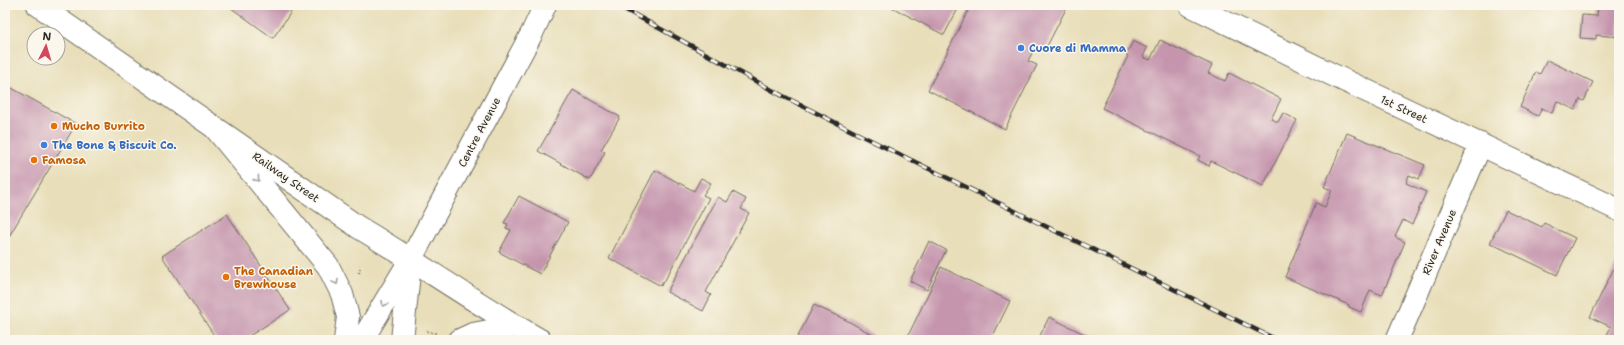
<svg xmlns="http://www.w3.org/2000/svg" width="1624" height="345" font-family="'Shantell Sans',sans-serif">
  <rect width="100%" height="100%" fill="#fbf7ec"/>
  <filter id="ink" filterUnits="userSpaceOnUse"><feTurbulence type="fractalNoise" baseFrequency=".025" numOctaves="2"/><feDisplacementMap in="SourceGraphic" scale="8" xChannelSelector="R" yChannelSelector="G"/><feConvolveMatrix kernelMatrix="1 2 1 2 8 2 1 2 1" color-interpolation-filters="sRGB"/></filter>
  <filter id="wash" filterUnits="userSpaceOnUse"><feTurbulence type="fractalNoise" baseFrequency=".012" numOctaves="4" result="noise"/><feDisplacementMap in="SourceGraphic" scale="16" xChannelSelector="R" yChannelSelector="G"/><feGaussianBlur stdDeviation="0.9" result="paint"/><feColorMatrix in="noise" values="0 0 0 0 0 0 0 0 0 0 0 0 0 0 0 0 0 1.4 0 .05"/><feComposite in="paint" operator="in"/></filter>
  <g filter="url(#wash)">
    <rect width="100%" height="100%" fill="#e8deb9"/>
    <g id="blocks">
      <path fill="#c595ad" d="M227 5H296L273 38Z
        M888 5H960L944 35Z
        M971 5H1068L1045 50 1036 45 1028 61 1037 65 1005 129 928 90Z
        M1598 5H1619V37L1596 35V39L1580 38 1582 15 1597 16Z
        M1160 40 1212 65 1208 73 1225 81 1229 73 1281 99 1271 119 1278 122 1283 113 1297 120 1263 186 1211 161 1209 166 1198 160 1200 156 1102 108 1128 56 1126 55 1133 41 1147 48 1143 57 1150 60Z
        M1547 60 1593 82 1584 101 1580 99 1575 110 1557 101 1552 113 1542 108 1538 116 1520 107 1536 72 1540 74Z
        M10 87 76 124 5 243V94Z
        M573 90 620 117 601 150 605 152 590 180 538 151Z
        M1347 133 1425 165 1419 179 1409 175 1406 183 1426 192 1412 225 1403 220 1395 237 1405 242 1382 295 1370 290 1361 312 1349 307V305L1285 277 1316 203 1325 207 1332 190 1324 187Z
        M655 170 694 191 701 178 711 183 703 195 709 198 664 282 663 281 661 286 609 258Z
        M733 192 746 199 741 209 749 213 706 292 711 295 703 311 667 292 718 197 727 202Z
        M519 196 568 222 540 274 499 252 511 230 506 228 508 224 504 223Z
        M1506 210 1542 227 1544 223 1575 238 1557 275 1490 243Z
        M227 214 290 310 243 340H217L162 256Z
        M929 241 946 250 927 290 910 281Z
        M1619 258V340H1604L1611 327 1590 317Z
        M941 267 1010 301 991 340H906Z
        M814 305 846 320 882 340H796Z
        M1049 317 1097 340H1038Z"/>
    </g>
  </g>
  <g filter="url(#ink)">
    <use href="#blocks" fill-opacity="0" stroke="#6d6a5d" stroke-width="1"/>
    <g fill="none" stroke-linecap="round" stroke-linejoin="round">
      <g stroke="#6d6a5d" stroke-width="24">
        <path id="minor" d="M38 5 358 227C420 264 478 305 540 340
          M1190 5 1333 75 1619 210
          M1397 340 1481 144"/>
      </g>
      <g stroke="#6d6a5d" stroke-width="24">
        <path id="major" d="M215 128 328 266 342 294 348 317 345 340
          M362 340 411 259 532 33 545 5
          M402 340 410 264
          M460 340 473 334 515 326"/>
      </g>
      <path stroke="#6d6a5d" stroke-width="2.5" stroke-dasharray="1 3" stroke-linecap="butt" d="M359 273 360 265
        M427 331 437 334"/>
      <use href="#minor" stroke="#fff" stroke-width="22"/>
      <use href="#major" stroke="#fff" stroke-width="22"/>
      <g stroke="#2b2b2b" stroke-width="4.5">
        <path id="rail" d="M617 5 781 95 854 132 1277 340"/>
      </g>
      <use href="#rail" stroke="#fbf7ec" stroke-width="3" stroke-dasharray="9" stroke-linecap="butt"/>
    </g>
    <defs><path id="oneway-chevron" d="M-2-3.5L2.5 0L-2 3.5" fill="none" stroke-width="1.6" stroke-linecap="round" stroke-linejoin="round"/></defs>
    <g stroke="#a0a0a0">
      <use href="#oneway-chevron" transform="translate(257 179) rotate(51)"/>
      <use href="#oneway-chevron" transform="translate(336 282) rotate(62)"/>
      <use href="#oneway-chevron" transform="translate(384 304) rotate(121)"/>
    </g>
  </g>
  <g fill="#3f7fe0" stroke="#fbf7ec" stroke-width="1.5">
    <circle cx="1021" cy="48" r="4"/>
    <circle cx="44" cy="145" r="4"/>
  </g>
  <g fill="#e8710a" stroke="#fbf7ec" stroke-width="1.5">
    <circle cx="54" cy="126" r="4"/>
    <circle cx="34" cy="160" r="4"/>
    <circle cx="226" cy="277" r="4"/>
  </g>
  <g text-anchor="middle" stroke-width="3" stroke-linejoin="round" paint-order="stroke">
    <g font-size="11" font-weight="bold" fill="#366cbe" stroke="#fbf7ec" text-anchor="start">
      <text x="1029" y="52">Cuore di Mamma</text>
      <text x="52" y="149">The Bone &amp; Biscuit Co.</text>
    </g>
    <g font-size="11" fill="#2b2b2b" stroke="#fbf7ec">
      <text transform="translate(1404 109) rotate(25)" y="4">1st Street</text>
      <text transform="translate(479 132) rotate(-62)" y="4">Centre Avenue</text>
      <text transform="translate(286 177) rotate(35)" y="4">Railway Street</text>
      <text transform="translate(1439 242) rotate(-67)" y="4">River Avenue</text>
    </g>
    <g font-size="11" font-weight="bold" fill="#c56008" stroke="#fbf7ec" text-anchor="start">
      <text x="62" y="130">Mucho Burrito</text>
      <text x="42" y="164">Famosa</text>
      <text x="234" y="275">The Canadian<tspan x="234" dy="13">Brewhouse</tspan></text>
    </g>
  </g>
  <rect width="1624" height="345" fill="none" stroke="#fbf7ec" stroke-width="20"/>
  <g transform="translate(46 46) rotate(5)"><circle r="19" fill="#fbf7ec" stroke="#a8a59f"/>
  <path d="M0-3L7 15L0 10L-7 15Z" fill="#d1495b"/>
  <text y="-6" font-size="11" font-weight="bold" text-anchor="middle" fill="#2b2b2b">N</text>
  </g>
</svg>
